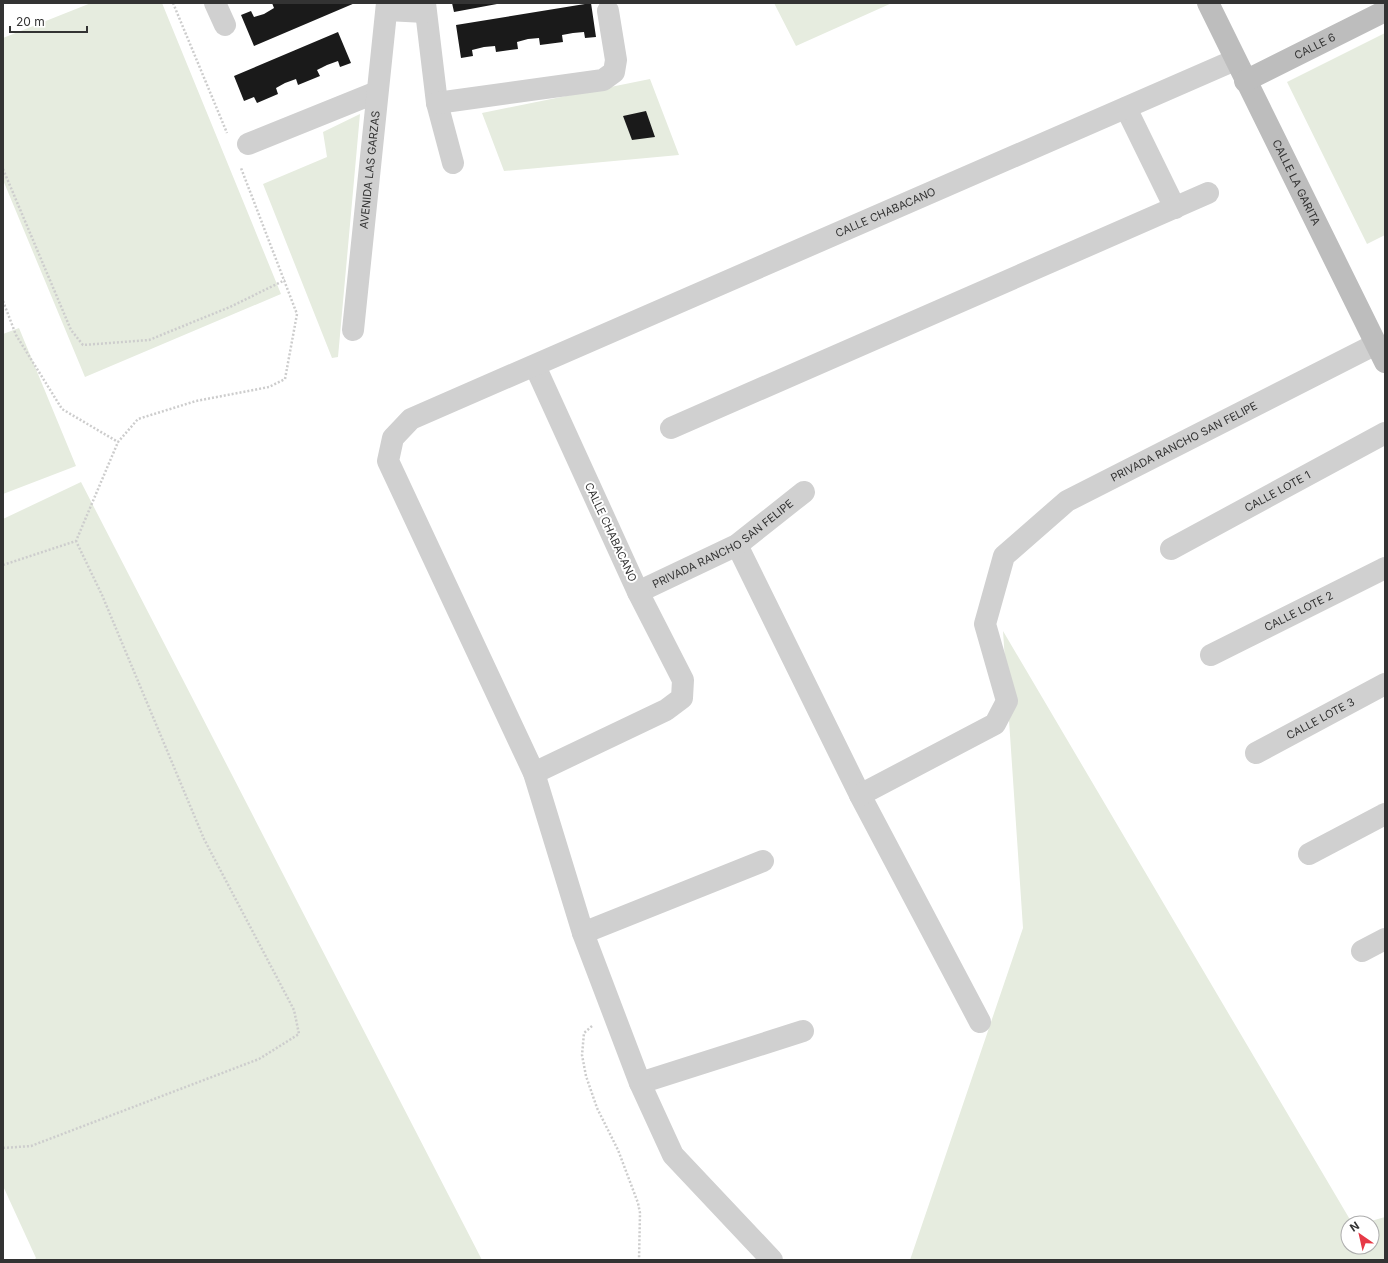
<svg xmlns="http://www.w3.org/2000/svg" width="1388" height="1263" font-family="Inter,sans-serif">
  <rect width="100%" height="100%" fill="#fff"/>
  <path fill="#e6ecdf" d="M91 3H162L281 294 85 377 3 180V38Z
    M774 3H892L796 46Z
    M1385 33V235L1367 244 1287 82Z
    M650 79 679 155 504 171 482 113Z
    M360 114 338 357 332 358 263 184 327 157 323 132Z
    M19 328 76 466 3 494V334Z
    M81 482 482 1260H34L36 1258 3 1186V519Z
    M1003 631 1352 1223H1348V1247H1372V1223H1364L1385 1217V1260H910L1023 928Z"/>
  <path fill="#1a1a1a" d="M272 3H355L254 46 241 15 251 11 254 17 264 14 274 8Z
    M452 3H497V4L454 12Z
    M591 3 596 37 585 38 584 32 573 33 562 35 563 42 540 45 539 38 528 39 517 42 518 49 496 52 495 46 484 47 472 50 473 56 461 58 456 25Z
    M338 32 351 63 340 67 338 61 327 65 317 70 320 76 298 85 296 79 285 83 276 88 278 94 257 103 254 97 244 101 234 76Z
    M646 111 655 137 632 140 623 116Z"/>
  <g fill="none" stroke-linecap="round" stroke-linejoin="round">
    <path stroke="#cdcdcd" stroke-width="2.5" stroke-dasharray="2 2" stroke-linecap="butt" d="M173 3 227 133
      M3 169 71 330 83 345 149 340 230 307 285 280
      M3 301 16 335 62 409 118 442 138 419 196 401 269 387 285 379 297 314 241 168
      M3 565 76 541 118 442
      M592 1026 584 1033 582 1055 586 1076 597 1108 618 1150 638 1203 640 1213 639 1260
      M3 1148 31 1146 259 1059 299 1034 294 1010 204 839 102 595 76 541"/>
    <g stroke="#d0d0d0" stroke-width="22">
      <path d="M215 3 225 25"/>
      <path d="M425 3 437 103 453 163"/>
      <path d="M387 10 425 12"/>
      <path d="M437 103 603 80 614 72 616 60 608 11"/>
      <path d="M1126 108 1175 208"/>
      <path d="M248 144 377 92"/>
      <path id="s1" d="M353 330 387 3"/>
      <path d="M671 428 1208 193"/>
      <path d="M737 545 860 795 980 1022"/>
      <path id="s2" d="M1171 549 1385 433"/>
      <path id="s3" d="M638 592 737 545 804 492"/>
      <path id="s4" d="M1211 655 1385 568"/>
      <path id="s5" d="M1256 753 1385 684"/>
      <path d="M534 773 666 710 682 698 683 680 638 592 535 366"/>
      <path id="s6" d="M860 795 995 724 1007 701 985 624 1004 556 1067 501 1376 344"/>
      <path d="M1309 854 1385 814"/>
      <path d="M583 933 763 861"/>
      <path d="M1362 951 1385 939"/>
      <path d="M640 1083 803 1031"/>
      <path id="s7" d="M772 1260 673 1155 640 1083 583 933 534 773 388 461 393 438 411 419 1235 60"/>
    </g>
    <g stroke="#bdbdbd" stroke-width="22">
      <path id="s8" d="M1208 3 1385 362"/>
      <path id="s9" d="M1245 81 1385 11"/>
    </g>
  </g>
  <g text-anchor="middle" stroke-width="4" stroke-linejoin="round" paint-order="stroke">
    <g font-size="11" fill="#333" stroke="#fff">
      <text dy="4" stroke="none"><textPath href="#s9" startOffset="78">CALLE 6</textPath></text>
      <text dy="4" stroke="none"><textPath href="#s1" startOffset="161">AVENIDA LAS GARZAS</textPath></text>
      <text dy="4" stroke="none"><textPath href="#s8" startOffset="200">CALLE LA GARITA</textPath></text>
      <text dy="4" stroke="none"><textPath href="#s7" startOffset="1463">CALLE CHABACANO</textPath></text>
      <text dy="4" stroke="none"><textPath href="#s6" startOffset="544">PRIVADA RANCHO SAN FELIPE</textPath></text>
      <text dy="4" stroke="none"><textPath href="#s2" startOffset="121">CALLE LOTE 1</textPath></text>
      <text transform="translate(611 532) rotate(65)" y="4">CALLE CHABACANO</text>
      <text dy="4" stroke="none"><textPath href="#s3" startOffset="98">PRIVADA RANCHO SAN FELIPE</textPath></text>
      <text dy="4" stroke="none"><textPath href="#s4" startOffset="98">CALLE LOTE 2</textPath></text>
      <text dy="4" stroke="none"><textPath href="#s5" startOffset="73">CALLE LOTE 3</textPath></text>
    </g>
  </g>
  <rect width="1388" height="1263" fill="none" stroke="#333333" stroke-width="8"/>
  <g transform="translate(1360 1235) rotate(326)"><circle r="19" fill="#ffffff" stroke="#adadad"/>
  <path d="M0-3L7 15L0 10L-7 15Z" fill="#e63946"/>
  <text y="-6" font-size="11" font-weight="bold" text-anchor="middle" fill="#333333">N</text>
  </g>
  <path d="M10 26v6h77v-6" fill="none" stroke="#333333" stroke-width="2"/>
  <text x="16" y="26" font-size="12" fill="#333333" stroke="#ffffff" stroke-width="3" paint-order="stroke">20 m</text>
</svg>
